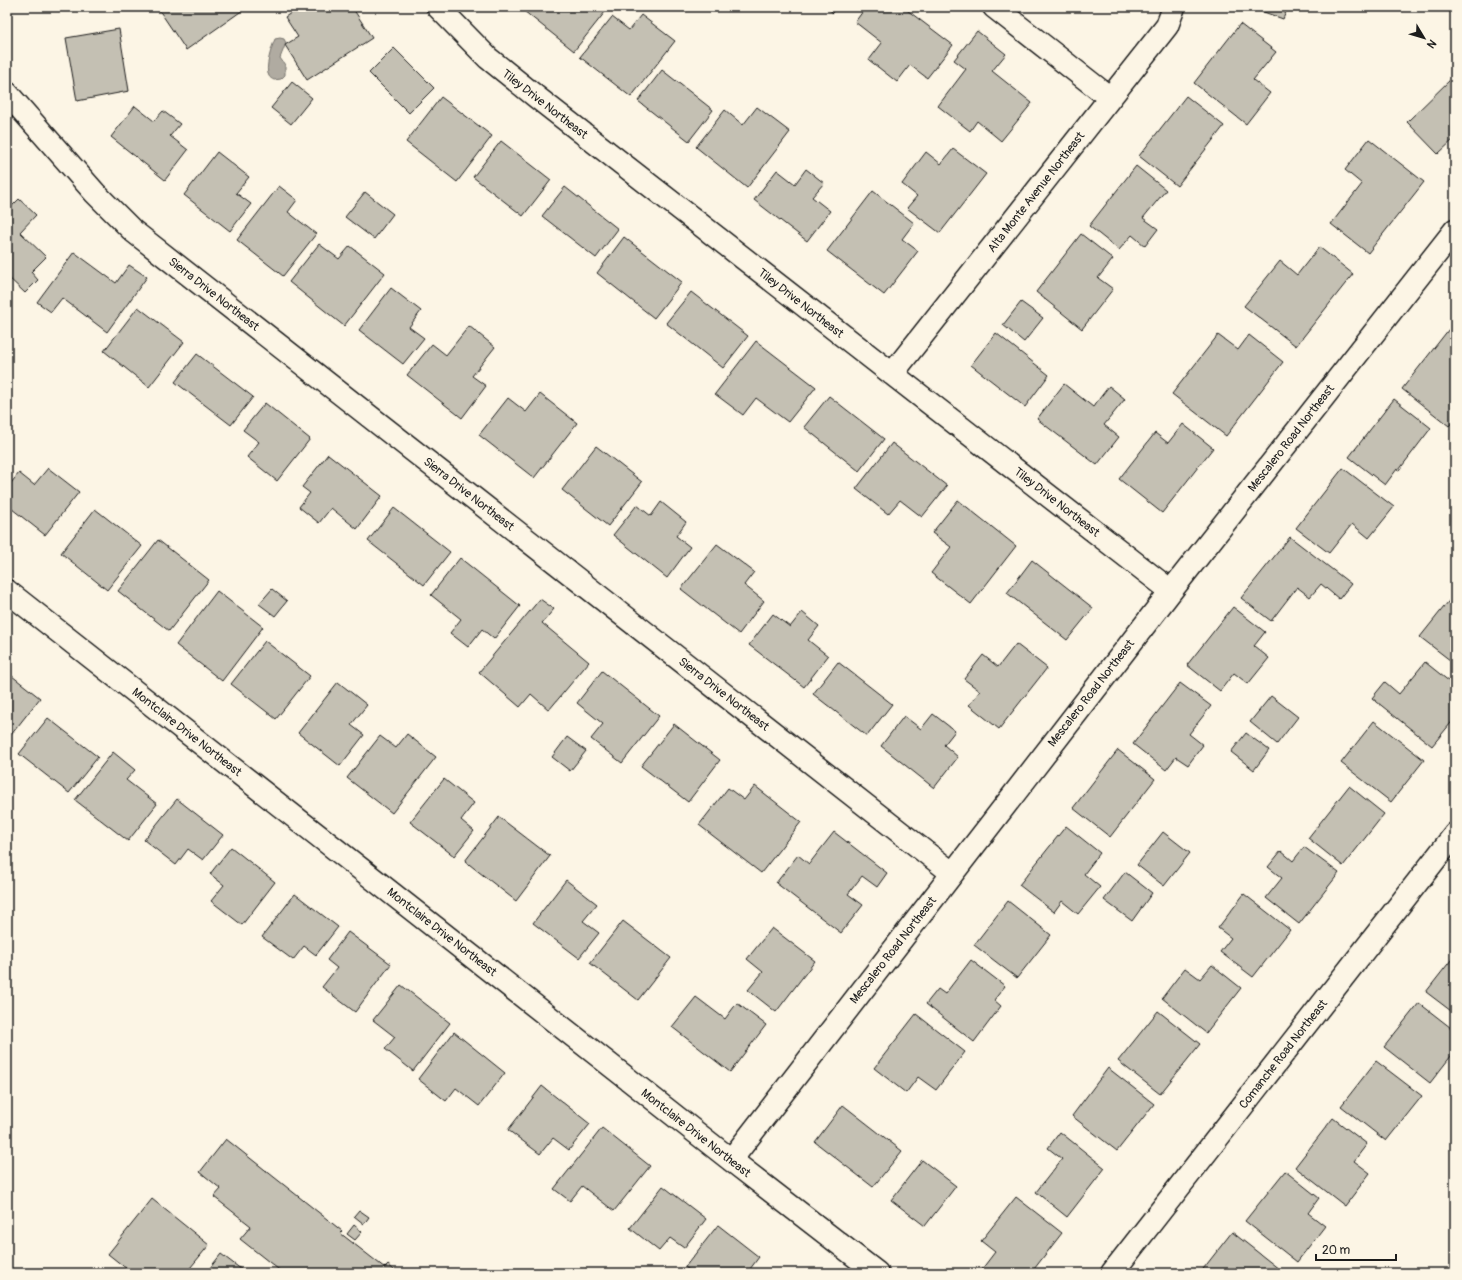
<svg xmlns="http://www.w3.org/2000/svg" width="1462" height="1280" font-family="Pangolin,sans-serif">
  <rect width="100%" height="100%" fill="#fcf5e5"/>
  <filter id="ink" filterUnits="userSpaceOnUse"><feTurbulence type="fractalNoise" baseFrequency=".025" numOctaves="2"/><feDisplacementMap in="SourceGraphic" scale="8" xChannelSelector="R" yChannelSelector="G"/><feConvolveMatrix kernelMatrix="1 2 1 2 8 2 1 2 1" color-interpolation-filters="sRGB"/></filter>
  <g filter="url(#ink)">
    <path fill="#b0aba1" stroke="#75726c" d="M280 38 284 39 286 43 280 58 285 65V75L281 79 274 80C272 79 270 78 269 76 264 69 272 46 275 39Z"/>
    <path fill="#c4c0b3" stroke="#1c1c1c" d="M157 7H241L243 10 186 50Z
      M300 7H352L372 38 307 80 285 45 298 37 285 17Z
      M527 7H609L574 51 524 11Z
      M826 7H837L833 13Z
      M866 7H903L953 45 927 78 910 65 897 82 869 60 882 43 855 22Z
      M1250 7H1288L1283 19Z
      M641 15 675 41 631 97 580 57 612 17 629 30Z
      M1240 24 1276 52 1253 80 1270 93 1246 124 1194 83Z
      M119 29 129 91 77 101 66 38Z
      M977 31 1006 54 992 71 1032 103 1001 141 977 121 970 131 938 106 966 69 954 60Z
      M394 48 434 88 409 113 369 73Z
      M662 70 713 110 689 141 638 101Z
      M1455 75V138L1438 154 1407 122Z
      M292 82 312 98 291 124 271 108Z
      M1186 96 1224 126 1177 186 1139 156Z
      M441 97 492 136 457 182 406 142Z
      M135 106 154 121 163 111 180 124 170 136 188 150 165 180 111 137Z
      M757 107 790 132 747 188 696 147 725 110 743 125Z
      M1369 139 1424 182 1368 253 1331 224 1362 184 1345 170Z
      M501 141 551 180 523 216 473 177Z
      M953 149 986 174 940 233 907 208 917 196 902 184 926 152 941 164Z
      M217 152 249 177 236 193 251 204 230 231 184 195Z
      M1136 166 1166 190 1143 218 1158 229 1145 246 1132 235 1119 250 1089 226Z
      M806 169 824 183 812 197 830 211 807 241 754 200 777 170 795 184Z
      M279 186 297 200 288 212 316 234 283 276 237 240Z
      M565 187 618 229 596 258 542 216Z
      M873 191 914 223 902 239 918 251 884 295 827 251Z
      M365 192 393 214 374 239 345 217Z
      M19 199 36 215 20 232 46 257 31 272 38 280 25 293 7 276V211Z
      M1081 234 1113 259 1098 278 1113 289 1082 329 1036 292Z
      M624 237 682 282 654 318 597 273Z
      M319 244 339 259 350 246 385 273 344 326 289 282Z
      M1319 247 1353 274 1296 346 1244 306 1280 261 1297 275Z
      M74 252 116 283 129 265 147 277 107 332 62 298 51 312 37 302Z
      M391 288 421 311 409 327 424 338 403 364 359 330Z
      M691 292 748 336 723 368 666 323Z
      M1021 302 1043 318 1024 342 1003 325Z
      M138 307 184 342 149 387 104 351Z
      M469 326 495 347 472 376 486 386 462 418 407 375 432 344 446 355Z
      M1449 329 1455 334V419L1449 426 1402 389Z
      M996 333 1049 375 1025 407 971 365Z
      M1218 335 1238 350 1249 335 1283 362 1226 436 1172 394Z
      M756 341 816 387 788 422 756 398 743 415 715 394Z
      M197 354 253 397 231 425 175 382Z
      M1064 384 1093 407 1109 386 1125 399 1104 425 1119 437 1097 465 1037 419Z
      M540 394 577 423 534 478 479 435 508 398 526 412Z
      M829 396 884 439 859 471 804 427Z
      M1394 399 1431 428 1399 470 1397 469 1385 485 1349 457Z
      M265 403 310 439 277 481 247 457 259 442 243 430Z
      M1183 424 1213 448 1162 513 1119 479 1155 433 1168 443Z
      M892 443 947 486 922 517 900 500 888 514 856 489Z
      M596 446 642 482 608 526 562 490Z
      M328 454 382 496 357 529 331 508 319 523 299 507 310 493 302 487Z
      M48 468 79 492 45 535 7 505V488L19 473 34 485Z
      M1343 468 1394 507 1369 538 1352 524 1329 553 1296 528Z
      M958 500 1016 546 971 604 931 573 951 547 932 533Z
      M661 502 686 522 676 536 690 547 667 578 613 535 637 505 651 516Z
      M394 508 450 552 424 585 368 541Z
      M95 509 142 546 107 590 61 553Z
      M1290 537 1351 584 1339 599 1321 584 1310 597 1297 587 1271 621 1241 598Z
      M158 540 209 580 169 631 118 591Z
      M717 544 754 572 744 585 764 601 739 634 681 589Z
      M460 558 520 606 494 639 482 629 468 647 450 633 461 619 431 595Z
      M1032 560 1093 608 1067 640 1007 593Z
      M272 589 287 601 275 616 259 604Z
      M217 591 263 627 222 681 176 645Z
      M1452 597 1455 600V664L1420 637Z
      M540 599 554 609 542 623 589 662 549 710 531 694 520 707 479 672Z
      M1233 607 1265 632 1254 646 1269 658 1248 684 1234 673 1220 691 1187 665Z
      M802 612 819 626 808 640 828 656 804 687 749 645 773 614 790 627Z
      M265 641 310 676 276 719 231 684Z
      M1016 644 1047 668 999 729 969 705 980 691 964 679 983 655 998 667Z
      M838 662 892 704 867 736 813 694Z
      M1425 662 1455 686V718L1432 746 1372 698 1385 682 1399 694Z
      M602 671 659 716 622 763 591 739 603 724 577 703Z
      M7 672 40 698 7 740Z
      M338 682 367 705 351 725 364 735 340 766 298 733Z
      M1180 683 1211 706 1189 734 1203 745 1188 765 1176 757 1166 770 1133 744Z
      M1271 696 1298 717 1277 744 1250 722Z
      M933 714 955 731 944 745 958 757 934 788 881 746 904 716 921 729Z
      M48 718 98 757 69 793 19 754Z
      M1374 721 1424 760 1391 802 1341 763Z
      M674 724 720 760 688 802 641 766Z
      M1246 733 1269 750 1254 770 1231 752Z
      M407 734 436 757 392 813 347 778 380 736 396 748Z
      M567 737 586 751 570 771 552 757Z
      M1118 750 1155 779 1110 837 1073 808Z
      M113 752 135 770 126 780 157 804 128 841 75 800Z
      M444 779 474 803 461 820 474 831 454 856 410 822Z
      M755 786 801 822 761 873 699 825 728 788 744 800Z
      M1349 786 1384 814 1343 866 1308 838Z
      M177 799 223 835 203 860 188 849 176 865 144 840Z
      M499 817 550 856 516 901 465 861Z
      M1066 826 1100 853 1084 874 1100 887 1078 914 1062 901 1054 912 1019 885Z
      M834 832 887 873 877 887 862 876 848 894 863 905 841 933 776 883 798 855 809 864Z
      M1163 832 1190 853 1164 886 1137 865Z
      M231 847 275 882 242 925 211 901 224 885 210 874Z
      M1304 847 1339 873 1299 924 1266 898 1282 878 1268 867 1281 851 1293 861Z
      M1125 872 1152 893 1132 921 1104 900Z
      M566 880 597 904 583 921 599 933 579 958 533 923Z
      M295 894 338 927 316 955 304 946 293 960 262 937Z
      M1244 894 1290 930 1253 977 1220 952 1231 938 1218 928Z
      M1008 901 1051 935 1017 978 974 945Z
      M623 921 671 958 638 1000 590 963Z
      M772 928 815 961 776 1012 748 990 763 972 747 959Z
      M348 932 391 964 355 1012 322 987 337 968 327 960Z
      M1455 955V1014L1426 992Z
      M971 960 1005 986 994 1000 1001 1006 974 1042 926 1004 938 989 945 994Z
      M1212 965 1241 988 1206 1033 1162 998 1185 968 1200 979Z
      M401 985 450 1023 413 1071 385 1049 395 1037 373 1020Z
      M696 997 725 1019 737 1003 766 1025 730 1072 672 1027Z
      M1419 1003 1455 1031V1051L1430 1083 1384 1047Z
      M1158 1011 1200 1044 1160 1094 1118 1061Z
      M916 1014 965 1052 936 1090 918 1077 906 1093 874 1068Z
      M454 1032 505 1073 479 1106 456 1088 446 1101 418 1079Z
      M1376 1061 1422 1096 1386 1141 1341 1106Z
      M1108 1068 1154 1104 1117 1151 1072 1116Z
      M542 1086 590 1124 569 1150 553 1138 540 1154 508 1130Z
      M843 1105 902 1151 873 1187 815 1142Z
      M1333 1118 1367 1144 1354 1161 1370 1173 1345 1206 1295 1167Z
      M602 1128 650 1166 614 1211 582 1186 570 1201 554 1189Z
      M1060 1132 1105 1168 1067 1217 1036 1192 1062 1159 1048 1148Z
      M226 1139 342 1231 340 1233 385 1268 388 1265 398 1273H283L240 1239 251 1226 214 1197 221 1189 200 1172Z
      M922 1160 956 1186 925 1226 891 1200Z
      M1285 1171 1319 1198 1308 1213 1325 1226 1297 1262 1245 1221Z
      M663 1186 706 1219 684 1248 670 1238 659 1251 630 1228Z
      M1016 1197 1062 1233 1031 1273H986L982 1269 995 1252 981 1241Z
      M152 1199 209 1245 186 1273H132L108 1254Z
      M359 1210 369 1217 364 1224 354 1216Z
      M354 1225 362 1232 355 1240 347 1234Z
      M718 1225 759 1257 747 1273H693L685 1267Z
      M1232 1232 1284 1273H1200Z
      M221 1254 246 1273H206Z"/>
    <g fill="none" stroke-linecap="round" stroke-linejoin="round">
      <g stroke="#1c1c1c" stroke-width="25">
        <path id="minor" d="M438 7 488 58 539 99 1171 591
          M994 7 1110 98
          M7 93 95 193 133 231 952 873
          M892 374 1167 26 1174 7
          M7 591 731 1160 877 1273
          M731 1160 1171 591 1455 230"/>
      </g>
      <g stroke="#1c1c1c" stroke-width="25">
        <path id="tertiary" d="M1112 1273 1455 834"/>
      </g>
      <use href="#minor" stroke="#fcf5e5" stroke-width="22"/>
      <use href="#tertiary" stroke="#fcf5e5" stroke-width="22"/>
    </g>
  </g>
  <g text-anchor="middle" stroke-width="4" stroke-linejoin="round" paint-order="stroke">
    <g font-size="12" fill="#1c1c1c" stroke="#fcf5e5">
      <text transform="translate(545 104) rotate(38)" y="4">Tiley Drive Northeast</text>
      <text transform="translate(1036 192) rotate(-52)" y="4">Alta Monte Avenue Northeast</text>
      <text transform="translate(214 294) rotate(38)" y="4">Sierra Drive Northeast</text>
      <text transform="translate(801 303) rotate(38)" y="4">Tiley Drive Northeast</text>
      <text transform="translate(1291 438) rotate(-52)" y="4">Mescalero Road Northeast</text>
      <text transform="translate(469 494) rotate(38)" y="4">Sierra Drive Northeast</text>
      <text transform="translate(1057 502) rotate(38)" y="4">Tiley Drive Northeast</text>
      <text transform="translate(1091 693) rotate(-52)" y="4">Mescalero Road Northeast</text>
      <text transform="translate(724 694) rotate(38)" y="4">Sierra Drive Northeast</text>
      <text transform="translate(187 732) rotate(38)" y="4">Montclaire Drive Northeast</text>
      <text transform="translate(442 932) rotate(38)" y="4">Montclaire Drive Northeast</text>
      <text transform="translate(893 950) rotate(-52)" y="4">Mescalero Road Northeast</text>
      <text transform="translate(1283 1054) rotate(-52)" y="4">Comanche Road Northeast</text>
      <text transform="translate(696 1133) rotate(38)" y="4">Montclaire Drive Northeast</text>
    </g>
  </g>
  <rect width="1462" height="1280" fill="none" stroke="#fcf5e5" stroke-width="24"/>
  <rect x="12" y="12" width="1438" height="1256" fill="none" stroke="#1c1c1c" stroke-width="1.5" filter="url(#ink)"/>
  <g transform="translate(1424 38) rotate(128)" stroke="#fcf5e5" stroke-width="3" paint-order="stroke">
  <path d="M0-3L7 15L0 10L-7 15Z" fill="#1c1c1c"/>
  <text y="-6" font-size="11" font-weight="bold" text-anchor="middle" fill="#1c1c1c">N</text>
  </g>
  <path d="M1316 1254v6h80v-6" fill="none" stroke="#1c1c1c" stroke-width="2"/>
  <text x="1322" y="1254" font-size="12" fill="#1c1c1c" stroke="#fcf5e5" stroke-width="3" paint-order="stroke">20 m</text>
</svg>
